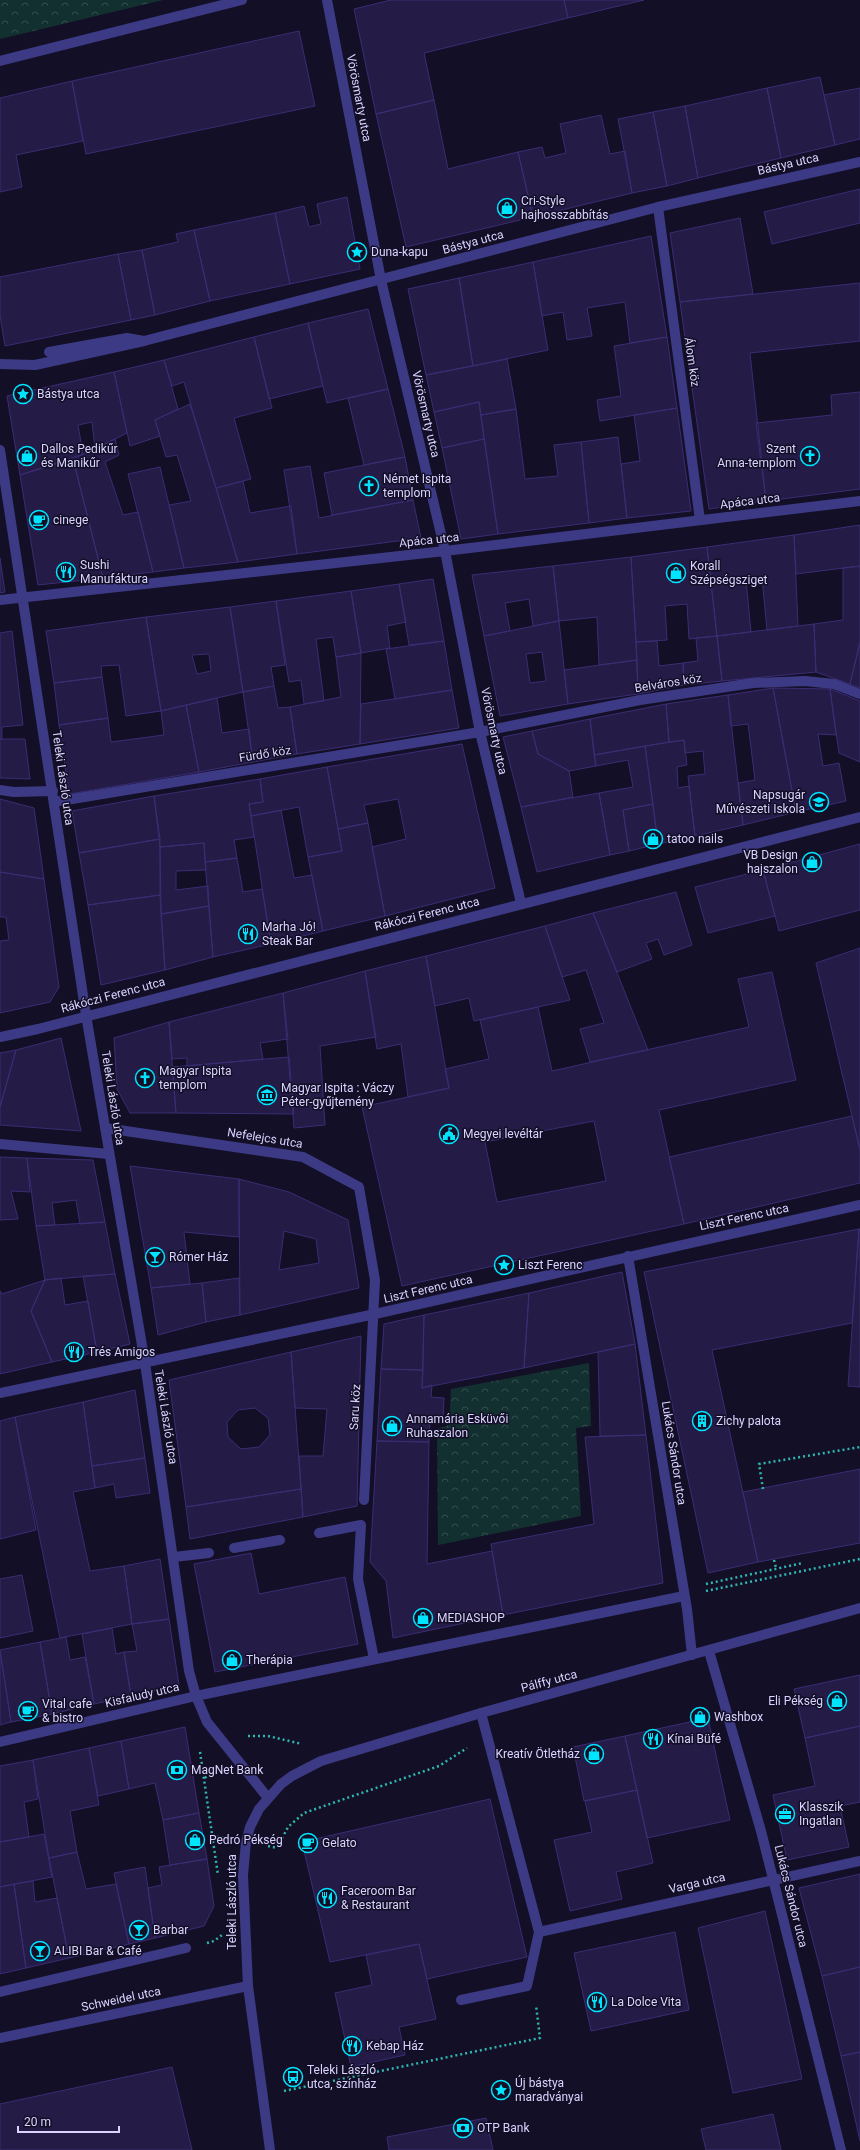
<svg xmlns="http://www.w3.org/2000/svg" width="860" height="2150" font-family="Roboto,sans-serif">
  <defs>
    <pattern id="forest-crowns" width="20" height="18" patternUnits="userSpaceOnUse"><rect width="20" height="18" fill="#12302f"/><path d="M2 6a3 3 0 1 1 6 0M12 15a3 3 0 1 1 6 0" fill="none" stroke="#344d4e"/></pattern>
  </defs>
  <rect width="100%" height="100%" fill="#130f26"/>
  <path fill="url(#forest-crowns)" d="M0 0H163L0 39Z
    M589 1363 591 1426 576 1428 581 1516 438 1545 437 1429 449 1425 451 1389Z"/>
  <path fill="#241b47" stroke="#3b2d73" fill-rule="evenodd" d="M391 0H564L568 18 424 53 434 100 376 114 354 9Z
    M564 0H644L568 18Z
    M299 31 315 106 86 154 72 81Z
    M820 77 835 145 781 158 767 88Z
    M72 81 83 141 16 155 22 187 0 192V98Z
    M767 88 781 158 698 178 685 106Z
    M860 88V139L835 145 824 95Z
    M434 100 448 169 518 152 533 217 406 247 376 114Z
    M685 106 698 178 667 186 653 112Z
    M653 112 667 186 632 193 618 119Z
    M601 115 610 154 625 151 632 193 533 217 518 152 542 147 545 158 566 153 560 124Z
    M860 189V223L772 244 764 212Z
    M347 197 360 269 290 284 275 213 304 206 309 227 321 224 317 204Z
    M275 213 290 284 210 301 194 230Z
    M740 218 753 294 680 302 670 233Z
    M194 230 210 301 155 315 142 250 178 242 176 234Z
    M651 236 667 337 630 343 625 302 587 308 592 336 567 340 563 312 542 316 533 262Z
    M142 250 155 315 131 320 118 254Z
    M118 254 131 320 5 346 0 316V277Z
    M533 262 548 350 473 366 459 278Z
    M459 278 473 366 426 375 408 289Z
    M860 283V341L750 353 766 501 709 509 680 302Z
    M368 309 388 389 327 403 308 323Z
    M308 323 323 386 269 399 254 337Z
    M254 337 272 408 234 418 251 479 216 488 184 382 172 386 164 360Z
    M667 337 677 408 600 421 597 400 621 396 614 346Z
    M507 359 516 409 481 415 479 402 434 412 426 375Z
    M164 360 178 409 155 420 160 436 130 446 114 372Z
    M114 372 127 433 95 449 92 422 78 425 83 454 20 475 7 396Z
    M388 389 405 457 364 465 348 398Z
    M860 392V489L766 501 756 423 832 415 831 395Z
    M479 402 484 439 442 448 434 412Z
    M190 404 216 488 238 562 184 568 169 505 191 501 177 455 166 457 155 420Z
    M677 408 691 511 627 518 621 464 640 461 634 415Z
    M516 409 525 479 558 476 554 445 581 442 589 523 498 534 481 415Z
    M618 437 627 518 589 523 581 442Z
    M115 439 119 455 105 462 123 515 138 512 153 572 103 578 73 459Z
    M484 439 498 534 461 539 442 448Z
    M405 457 413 500 332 515 324 473Z
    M73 459 103 578 38 585 20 475Z
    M310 466 319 518 413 500 421 538 297 554 284 470Z
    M160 467 184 568 153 572 128 474Z
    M243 481 250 513 291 506 297 554 238 562 216 488Z
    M860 525V566L796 574 794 535Z
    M794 535 798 626 767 630 762 578 746 580 751 632 717 636 707 547Z
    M707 547 717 636 689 639 687 604 665 606 667 640 636 642 631 557Z
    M631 557 637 660 599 665 597 617 559 621 553 566Z
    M0 558 5 592 0 593Z
    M553 566 559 621 533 626 529 599 505 603 510 631 484 636 472 575Z
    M860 566V641L850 684 816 672 814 624 843 620V568Z
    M433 579 444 641 409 645 399 584Z
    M399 584 406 622 387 626 390 648 361 653 351 591Z
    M351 591 361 653 336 657 333 637 316 639 324 701 304 704 301 680 289 682 276 601Z
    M276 601 285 665 271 667 274 686 243 692 230 607Z
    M230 607 243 692 161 711 146 617ZM209 654 211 671 197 674 192 655Z
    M146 617 161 711 126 716 119 665 101 666 102 677 54 683 46 631Z
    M559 621 568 704 500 716 484 636ZM542 652 546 681 530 683 526 654Z
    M814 624 816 672 722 681 717 636Z
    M12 631 23 725 2 727V739H0V633Z
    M717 636 722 681 684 685 683 663 698 661 696 638Z
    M444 641 452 690 395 699 386 649Z
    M657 641 659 666 683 663 684 685 638 694 636 642Z
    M860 643V688L850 684Z
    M361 653 360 744 297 754 290 707 341 697 336 657Z
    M637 660 638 694 568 704 564 670Z
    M102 677 108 718 59 725 54 683Z
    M274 686 278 708 290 707 297 754 253 762 243 692Z
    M773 688 830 689 836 735 818 734 823 766 839 763 846 801 796 812Z
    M773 688 796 812 743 825 738 783 755 780 748 724 731 726 728 695Z
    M830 689 860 701V762L839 753Z
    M452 690 459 728 360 744 361 704Z
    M728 695 743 825 695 836 688 776 705 774 703 751 685 753 684 740 669 742 666 704Z
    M217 698 222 733 249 729 253 762 199 772 186 705Z
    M666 704 669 742 594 755 590 719Z
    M186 705 199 772 69 794 59 725 108 718 111 742 164 735 161 711Z
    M590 719 596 766 569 771 538 754 532 731Z
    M532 731 538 754 569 771 573 797 521 807 503 737Z
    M0 739H25L30 779 0 778Z
    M684 740 687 765 677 767 678 788 689 786 695 836 658 844 645 746Z
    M462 744 495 888 385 916 372 847 406 839 398 799 364 805 368 823 338 829 327 767Z
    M645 746 653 804 623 810 629 851 610 855 599 793 633 787 628 760 596 766 594 755Z
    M327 767 342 851 308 857 299 807 251 816 249 804 263 802 260 779Z
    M260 779 263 802 249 804 254 837 234 840 237 858 205 862 204 843 160 847 154 796Z
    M599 793 610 855 537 872 521 807Z
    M154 796 160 839 79 853 72 811Z
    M0 799 34 808 44 879 0 872Z
    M653 804 658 844 629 851 623 810Z
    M281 810 294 878 312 875 323 931 271 944 251 816Z
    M368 823 385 916 323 931 308 857 342 851 338 829Z
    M160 839V895L88 905 79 853Z
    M204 843 206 870 176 871V890L208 886 209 906 161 914 160 847Z
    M860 844V910L779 931 763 870Z
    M237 858 243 892 262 889 271 944 213 957 205 862Z
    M763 870 775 916 708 933 695 887Z
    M0 872 44 879 59 987 50 1002 0 1013V941L9 940 6 917H0Z
    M676 892 692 945 664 955 658 939 646 943 652 959 617 972 593 913Z
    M160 895 165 970 101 985 88 905Z
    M209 906 213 957 165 970 161 914Z
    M593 913 648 1050 590 1062 580 1029 604 1023 586 970 562 977 545 926Z
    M545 926 570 1000 474 1021 469 998 435 1006 426 956Z
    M860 948V1150L816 963Z
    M426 956 449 1088 408 1097 401 1044 377 1049 365 971Z
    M365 971 376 1037 320 1046 325 1125 294 1128 283 993Z
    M772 972 796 1080 659 1110 684 1224 402 1286 362 1107 449 1088 445 1069 489 1059 480 1020 538 1007 552 1071 749 1027 738 979ZM594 1121 606 1181 497 1202 485 1142Z
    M283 993 288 1039 260 1043 263 1059 187 1066V1058L172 1059 169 1022Z
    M169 1022 176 1113H130L117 1089 114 1038Z
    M61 1038 81 1131 0 1125V1107L16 1050Z
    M16 1050 0 1107V1053Z
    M289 1057 294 1114 176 1113 172 1067Z
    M852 1116 860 1150V1183L684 1224 669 1157Z
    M0 1157 27 1158 30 1192 11 1191 18 1219 0 1220Z
    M27 1158 93 1160 105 1222 80 1224 76 1200 52 1203 55 1225 36 1226Z
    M130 1166 239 1179V1237L184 1232 190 1284 151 1288Z
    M239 1179 289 1192 348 1220 359 1288 240 1315ZM284 1231 316 1239 319 1263 279 1270Z
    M105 1222 115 1274 45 1280 36 1226Z
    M859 1229H860V1387L848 1386Z
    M859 1229 852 1323 712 1350 758 1562 708 1573 644 1272Z
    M622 1272 635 1344 524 1368 529 1293Z
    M115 1274 130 1344 97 1352 83 1276Z
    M61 1278 65 1305 88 1301 97 1352 52 1362 31 1311 45 1280Z
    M239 1278 240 1315 206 1322 202 1283Z
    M45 1280 31 1311 52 1362 0 1374V1291L2 1294Z
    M202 1283 206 1322 158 1335 151 1288Z
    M529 1293 524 1368 422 1388 424 1315Z
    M424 1315 423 1370 381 1369 384 1324Z
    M361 1336 357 1506 303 1517 299 1456H323L327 1409 295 1408 291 1352Z
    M635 1344 646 1435 600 1436 598 1352Z
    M291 1352 301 1489 186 1507 169 1380ZM255 1408 268 1418 270 1435 259 1447 241 1449 228 1437 227 1422 238 1410Z
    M381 1369 423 1370 422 1388 432 1385 431 1397 444 1398 443 1422 430 1421 429 1442 377 1441Z
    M135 1390 145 1458 92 1466 83 1402Z
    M83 1402 95 1488 73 1492 90 1571 124 1566 132 1624 60 1638 15 1417Z
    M15 1417 36 1530 0 1539V1421Z
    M646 1435 663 1583 503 1615 491 1544 594 1524 585 1437Z
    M377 1441 429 1442 427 1564 492 1551 503 1615 393 1638 386 1581 370 1562Z
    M145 1458 150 1493 116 1498 114 1484 95 1488 92 1466Z
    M860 1469V1543L758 1562 743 1492Z
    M301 1489 303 1517 190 1539 186 1507Z
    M251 1553 259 1594 345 1577 358 1644 215 1672 194 1564Z
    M160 1559 169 1619 132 1624 124 1566Z
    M22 1575 33 1631 0 1638V1579Z
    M169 1619 179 1685 131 1696 124 1652 137 1651 132 1624Z
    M112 1628 116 1654 124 1652 131 1696 94 1704 82 1634Z
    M66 1637 70 1660 85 1657 94 1704 52 1714 40 1642Z
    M40 1642 52 1714 11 1722 0 1650Z
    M0 1651 11 1722 0 1725Z
    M860 1675V1726L805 1738 794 1689Z
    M708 1718 730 1820 647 1838 625 1736Z
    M860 1726V1802L840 1806 849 1847 787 1860 773 1795 815 1786 805 1738Z
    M185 1727 199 1813 163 1820 155 1783 129 1789 121 1741Z
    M625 1736 637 1790 584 1801 573 1747Z
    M121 1741 129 1789 98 1796 89 1748Z
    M89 1748 99 1805 70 1811 77 1852 49 1858 33 1760Z
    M33 1760 38 1799 24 1802 29 1837 0 1842V1766Z
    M637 1790 653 1863 616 1872 622 1899 570 1911 554 1840 592 1832 585 1801Z
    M490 1799 527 1957 427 1979 419 1944 330 1962 302 1842Z
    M199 1813 207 1859 170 1865 163 1820Z
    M44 1834 52 1877 0 1887V1842Z
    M77 1852 86 1889 116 1884 129 1944 69 1958 49 1858Z
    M207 1859 214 1906 204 1926 155 1938 148 1888 162 1885 159 1867Z
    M145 1867 155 1938 129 1944 114 1873Z
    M860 1874V1967L822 1976 799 1888Z
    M33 1881 35 1902 57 1898 69 1958 26 1968 14 1884Z
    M14 1884 26 1968 0 1974V1887Z
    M765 1911 802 2079 733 2093 698 1928Z
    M675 1932 689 2010 591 2031 574 1953Z
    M419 1944 436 2019 399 2027 405 2055 351 2067 335 1993 372 1985 366 1955Z
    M860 1967V2052L841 2056 822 1976Z
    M860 2052V2141L841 2056Z
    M172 2067 192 2150H0V2104Z
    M773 2114 781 2150H706L701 2129Z
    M486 2118 493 2150H389L387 2137Z"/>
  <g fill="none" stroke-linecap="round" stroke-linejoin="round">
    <path stroke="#2fb8b0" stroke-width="2.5" stroke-dasharray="2 3" stroke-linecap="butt" d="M763 1489 759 1464 860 1447
      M774 1560 776 1568
      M706 1584 803 1563
      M706 1591 860 1559
      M248 1736H268L302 1744
      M200 1752 218 1875
      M205 1778 214 1768
      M212 1836 224 1838
      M268 1846 277 1848 288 1827 304 1813 439 1766 467 1748
      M207 1943 214 1941 222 1935
      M284 2091 540 2038 536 2005"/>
    <path stroke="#3d3a85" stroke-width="10" d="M658 207 700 520
      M49 352 127 338 144 341
      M0 790 14 792 53 791
      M196 1696 684 1596
      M539 1932 860 1861
      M461 2000 527 1986 539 1932 481 1713
      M0 2038 248 1986"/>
    <path stroke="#3d3a85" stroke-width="10" d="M327 0 381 280 445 551 480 732 521 903
      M0 61 242 0
      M0 364 35 365 144 341 658 207 860 162
      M0 450 86 1015 145 1363 189 1671 196 1696 207 1722 268 1798
      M0 600 445 551 860 501
      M54 802 480 732 640 700 753 683 805 681 834 684 860 694
      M0 1037 38 1029 860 817
      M105 1128 303 1157 359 1187 375 1280 364 1500
      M0 1144 109 1154
      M628 1256 687 1609 692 1655
      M0 1393 375 1314 860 1205
      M319 1533 361 1525 358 1579 374 1659
      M234 1548 280 1540
      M174 1557 209 1553
      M709 1651 761 1831 841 2150
      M0 1742 196 1696
      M0 1992 186 1948
      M270 2150 248 1986 243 1875 246 1842 250 1827 259 1809 281 1784 292 1776 321 1761 481 1713 860 1608"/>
  </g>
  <defs>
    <g id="shop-ring" transform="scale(1)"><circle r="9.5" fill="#130f26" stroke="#00e5ff" stroke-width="1.5"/><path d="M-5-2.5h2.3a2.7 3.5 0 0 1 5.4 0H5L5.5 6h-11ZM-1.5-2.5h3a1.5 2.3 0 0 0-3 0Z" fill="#00e5ff"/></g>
    <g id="sight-ring" transform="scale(1)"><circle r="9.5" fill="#130f26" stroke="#00e5ff" stroke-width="1.5"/><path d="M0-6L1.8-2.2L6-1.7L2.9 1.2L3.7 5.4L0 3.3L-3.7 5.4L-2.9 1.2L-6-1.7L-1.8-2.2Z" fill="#00e5ff"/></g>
    <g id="church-ring" transform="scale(1)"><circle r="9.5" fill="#130f26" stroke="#00e5ff" stroke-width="1.5"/><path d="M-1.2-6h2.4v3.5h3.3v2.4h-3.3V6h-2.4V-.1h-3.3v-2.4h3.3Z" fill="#00e5ff"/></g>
    <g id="cafe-ring" transform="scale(1)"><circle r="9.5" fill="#130f26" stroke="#00e5ff" stroke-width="1.5"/><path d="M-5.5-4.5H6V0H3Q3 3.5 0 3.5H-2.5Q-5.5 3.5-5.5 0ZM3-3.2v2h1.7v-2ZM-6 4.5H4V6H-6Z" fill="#00e5ff"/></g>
    <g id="restaurant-ring" transform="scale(1)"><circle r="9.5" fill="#130f26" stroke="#00e5ff" stroke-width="1.5"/><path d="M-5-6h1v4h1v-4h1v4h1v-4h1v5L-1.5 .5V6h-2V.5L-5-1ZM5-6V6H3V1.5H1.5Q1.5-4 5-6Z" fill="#00e5ff"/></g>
    <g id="school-ring" transform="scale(1)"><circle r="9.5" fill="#130f26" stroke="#00e5ff" stroke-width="1.5"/><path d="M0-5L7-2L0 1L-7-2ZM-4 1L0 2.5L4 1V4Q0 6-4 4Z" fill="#00e5ff"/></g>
    <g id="museum-ring" transform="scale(1)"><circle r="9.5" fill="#130f26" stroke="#00e5ff" stroke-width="1.5"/><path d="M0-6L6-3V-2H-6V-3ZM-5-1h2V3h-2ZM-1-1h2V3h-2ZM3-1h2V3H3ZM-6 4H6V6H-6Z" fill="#00e5ff"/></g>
    <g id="civic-ring" transform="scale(1)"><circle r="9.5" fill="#130f26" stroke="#00e5ff" stroke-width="1.5"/><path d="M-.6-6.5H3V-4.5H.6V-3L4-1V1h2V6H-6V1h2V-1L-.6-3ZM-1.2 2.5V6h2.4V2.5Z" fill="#00e5ff"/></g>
    <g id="bar-ring" transform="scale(1)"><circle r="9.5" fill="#130f26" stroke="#00e5ff" stroke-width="1.5"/><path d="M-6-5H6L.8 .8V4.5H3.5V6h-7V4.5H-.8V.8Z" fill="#00e5ff"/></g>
    <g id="building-ring" transform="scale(1)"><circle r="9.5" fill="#130f26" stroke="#00e5ff" stroke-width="1.5"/><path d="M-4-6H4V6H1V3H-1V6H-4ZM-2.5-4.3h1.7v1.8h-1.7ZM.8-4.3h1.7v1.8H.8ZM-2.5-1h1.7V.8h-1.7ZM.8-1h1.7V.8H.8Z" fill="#00e5ff"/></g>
    <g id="bank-ring" transform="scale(1)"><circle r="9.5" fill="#130f26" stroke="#00e5ff" stroke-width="1.5"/><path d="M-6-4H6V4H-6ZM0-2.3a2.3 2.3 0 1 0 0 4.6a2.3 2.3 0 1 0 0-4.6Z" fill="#00e5ff"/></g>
    <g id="office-ring" transform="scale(1)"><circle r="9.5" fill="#130f26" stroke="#00e5ff" stroke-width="1.5"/><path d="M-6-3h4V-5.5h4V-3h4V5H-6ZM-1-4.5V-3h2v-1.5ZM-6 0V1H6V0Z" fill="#00e5ff"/></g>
    <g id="bus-ring" transform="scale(1)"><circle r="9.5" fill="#130f26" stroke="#00e5ff" stroke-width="1.5"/><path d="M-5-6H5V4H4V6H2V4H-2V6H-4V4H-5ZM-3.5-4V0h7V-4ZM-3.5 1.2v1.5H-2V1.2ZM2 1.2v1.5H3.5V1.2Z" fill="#00e5ff"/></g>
  </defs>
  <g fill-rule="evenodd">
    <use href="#shop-ring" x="507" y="208"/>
    <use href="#sight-ring" x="357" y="252"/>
    <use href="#sight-ring" x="23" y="394"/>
    <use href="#shop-ring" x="27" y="456"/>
    <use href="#church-ring" x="810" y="456"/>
    <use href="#church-ring" x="369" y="486"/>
    <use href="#cafe-ring" x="39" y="520"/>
    <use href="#restaurant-ring" x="66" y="572"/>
    <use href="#shop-ring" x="676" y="573"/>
    <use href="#school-ring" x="819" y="802"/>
    <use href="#shop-ring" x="653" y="839"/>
    <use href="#shop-ring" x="812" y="862"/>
    <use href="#restaurant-ring" x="248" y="934"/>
    <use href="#church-ring" x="145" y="1078"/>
    <use href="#museum-ring" x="267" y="1095"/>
    <use href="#civic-ring" x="449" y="1134"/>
    <use href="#bar-ring" x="155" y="1257"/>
    <use href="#sight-ring" x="504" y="1265"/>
    <use href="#restaurant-ring" x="74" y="1352"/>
    <use href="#building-ring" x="702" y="1421"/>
    <use href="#shop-ring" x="392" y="1426"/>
    <use href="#shop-ring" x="423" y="1618"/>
    <use href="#shop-ring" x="232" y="1660"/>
    <use href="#shop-ring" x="837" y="1701"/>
    <use href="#cafe-ring" x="28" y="1711"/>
    <use href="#shop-ring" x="700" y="1717"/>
    <use href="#restaurant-ring" x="653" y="1739"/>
    <use href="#shop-ring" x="594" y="1754"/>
    <use href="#bank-ring" x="177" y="1770"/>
    <use href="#office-ring" x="785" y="1814"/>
    <use href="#shop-ring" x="195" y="1840"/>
    <use href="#cafe-ring" x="308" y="1843"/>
    <use href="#restaurant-ring" x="327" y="1898"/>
    <use href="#bar-ring" x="139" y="1930"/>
    <use href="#bar-ring" x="40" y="1951"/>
    <use href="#restaurant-ring" x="597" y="2002"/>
    <use href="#restaurant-ring" x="352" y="2046"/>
    <use href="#bus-ring" x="293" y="2077"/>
    <use href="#sight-ring" x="501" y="2090"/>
    <use href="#bank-ring" x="463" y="2128"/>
  </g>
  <g text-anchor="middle" stroke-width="3" stroke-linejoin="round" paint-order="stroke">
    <g font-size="12" fill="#d9d4ff" stroke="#130f26">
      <text transform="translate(359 98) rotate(79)" y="4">Vörösmarty utca</text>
      <text transform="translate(788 164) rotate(-13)" y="4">Bástya utca</text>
      <text transform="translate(473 242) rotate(-15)" y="4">Bástya utca</text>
      <text transform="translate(692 362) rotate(82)" y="4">Álom köz</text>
      <text transform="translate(426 414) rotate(77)" y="4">Vörösmarty utca</text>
      <text transform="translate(750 501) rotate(-7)" y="4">Apáca utca</text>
      <text transform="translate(429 540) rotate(-6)" y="4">Apáca utca</text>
      <text transform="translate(668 683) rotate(-9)" y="4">Belváros köz</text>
      <text transform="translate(494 731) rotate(78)" y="4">Vörösmarty utca</text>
      <text transform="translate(265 754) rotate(-9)" y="4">Fürdő köz</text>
      <text transform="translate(63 778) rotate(82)" y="4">Teleki László utca</text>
      <text transform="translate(427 914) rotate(-14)" y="4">Rákóczi Ferenc utca</text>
      <text transform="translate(113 995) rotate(-15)" y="4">Rákóczi Ferenc utca</text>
      <text transform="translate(113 1098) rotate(81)" y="4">Teleki László utca</text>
      <text transform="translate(265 1138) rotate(9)" y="4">Nefelejcs utca</text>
      <text transform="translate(744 1217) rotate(-12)" y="4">Liszt Ferenc utca</text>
      <text transform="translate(428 1289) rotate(-13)" y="4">Liszt Ferenc utca</text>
      <text transform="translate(355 1407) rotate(-87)" y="4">Saru köz</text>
      <text transform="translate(166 1417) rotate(81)" y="4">Teleki László utca</text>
      <text transform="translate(674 1453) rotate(81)" y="4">Lukács Sándor utca</text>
      <text transform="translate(549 1681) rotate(-15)" y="4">Pálffy utca</text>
      <text transform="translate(142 1695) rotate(-13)" y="4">Kisfaludy utca</text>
      <text transform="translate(697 1883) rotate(-13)" y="4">Varga utca</text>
      <text transform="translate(791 1896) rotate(76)" y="4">Lukács Sándor utca</text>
      <text transform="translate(232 1902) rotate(-90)" y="4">Teleki László utca</text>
      <text transform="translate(121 1999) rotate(-12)" y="4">Schweidel utca</text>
    </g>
    <g font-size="12" fill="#d9d4ff" stroke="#130f26" text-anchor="start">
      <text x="521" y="205">Cri-Style<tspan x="521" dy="14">hajhosszabbítás</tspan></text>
      <text x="371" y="256">Duna-kapu</text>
      <text x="37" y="398">Bástya utca</text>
      <text x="41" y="453">Dallos Pedikűr<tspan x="41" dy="14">és Manikűr</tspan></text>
      <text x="796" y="453" text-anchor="end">Szent<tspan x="796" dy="14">Anna-templom</tspan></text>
      <text x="383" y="483">Német Ispita<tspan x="383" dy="14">templom</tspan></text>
      <text x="53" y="524">cinege</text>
      <text x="80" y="569">Sushi<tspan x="80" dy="14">Manufáktura</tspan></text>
      <text x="690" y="570">Korall<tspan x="690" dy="14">Szépségsziget</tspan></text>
      <text x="805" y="799" text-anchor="end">Napsugár<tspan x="805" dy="14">Művészeti Iskola</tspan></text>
      <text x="667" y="843">tatoo nails</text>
      <text x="798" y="859" text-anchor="end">VB Design<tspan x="798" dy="14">hajszalon</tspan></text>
      <text x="262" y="931">Marha Jó!<tspan x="262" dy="14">Steak Bar</tspan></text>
      <text x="159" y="1075">Magyar Ispita<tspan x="159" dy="14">templom</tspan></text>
      <text x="281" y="1092">Magyar Ispita : Váczy<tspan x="281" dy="14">Péter-gyűjtemény</tspan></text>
      <text x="463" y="1138">Megyei levéltár</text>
      <text x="169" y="1261">Rómer Ház</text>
      <text x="518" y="1269">Liszt Ferenc</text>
      <text x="88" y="1356">Trés Amigos</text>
      <text x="406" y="1423">Annamária Esküvői<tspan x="406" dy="14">Ruhaszalon</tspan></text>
      <text x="716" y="1425">Zichy palota</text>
      <text x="437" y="1622">MEDIASHOP</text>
      <text x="246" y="1664">Therápia</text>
      <text x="823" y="1705" text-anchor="end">Eli Pékség</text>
      <text x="42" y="1708">Vital cafe<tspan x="42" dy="14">&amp; bistro</tspan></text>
      <text x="714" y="1721">Washbox</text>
      <text x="667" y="1743">Kínai Büfé</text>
      <text x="580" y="1758" text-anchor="end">Kreatív Ötletház</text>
      <text x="191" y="1774">MagNet Bank</text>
      <text x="799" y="1811">Klasszik<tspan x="799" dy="14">Ingatlan</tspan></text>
      <text x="209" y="1844">Pedró Pékség</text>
      <text x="322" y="1847">Gelato</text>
      <text x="341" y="1895">Faceroom Bar<tspan x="341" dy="14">&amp; Restaurant</tspan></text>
      <text x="153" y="1934">Barbar</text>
      <text x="54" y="1955">ALIBI Bar &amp; Café</text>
      <text x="611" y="2006">La Dolce Vita</text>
      <text x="366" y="2050">Kebap Ház</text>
      <text x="307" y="2074">Teleki László<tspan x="307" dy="14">utca, színház</tspan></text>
      <text x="515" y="2087">Új bástya<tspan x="515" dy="14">maradványai</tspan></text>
      <text x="477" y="2132">OTP Bank</text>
    </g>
  </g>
  <path d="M18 2126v6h101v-6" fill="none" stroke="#d9d4ff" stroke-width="2"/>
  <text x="24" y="2126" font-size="12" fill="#d9d4ff" stroke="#130f26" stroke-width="3" paint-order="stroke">20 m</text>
</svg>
